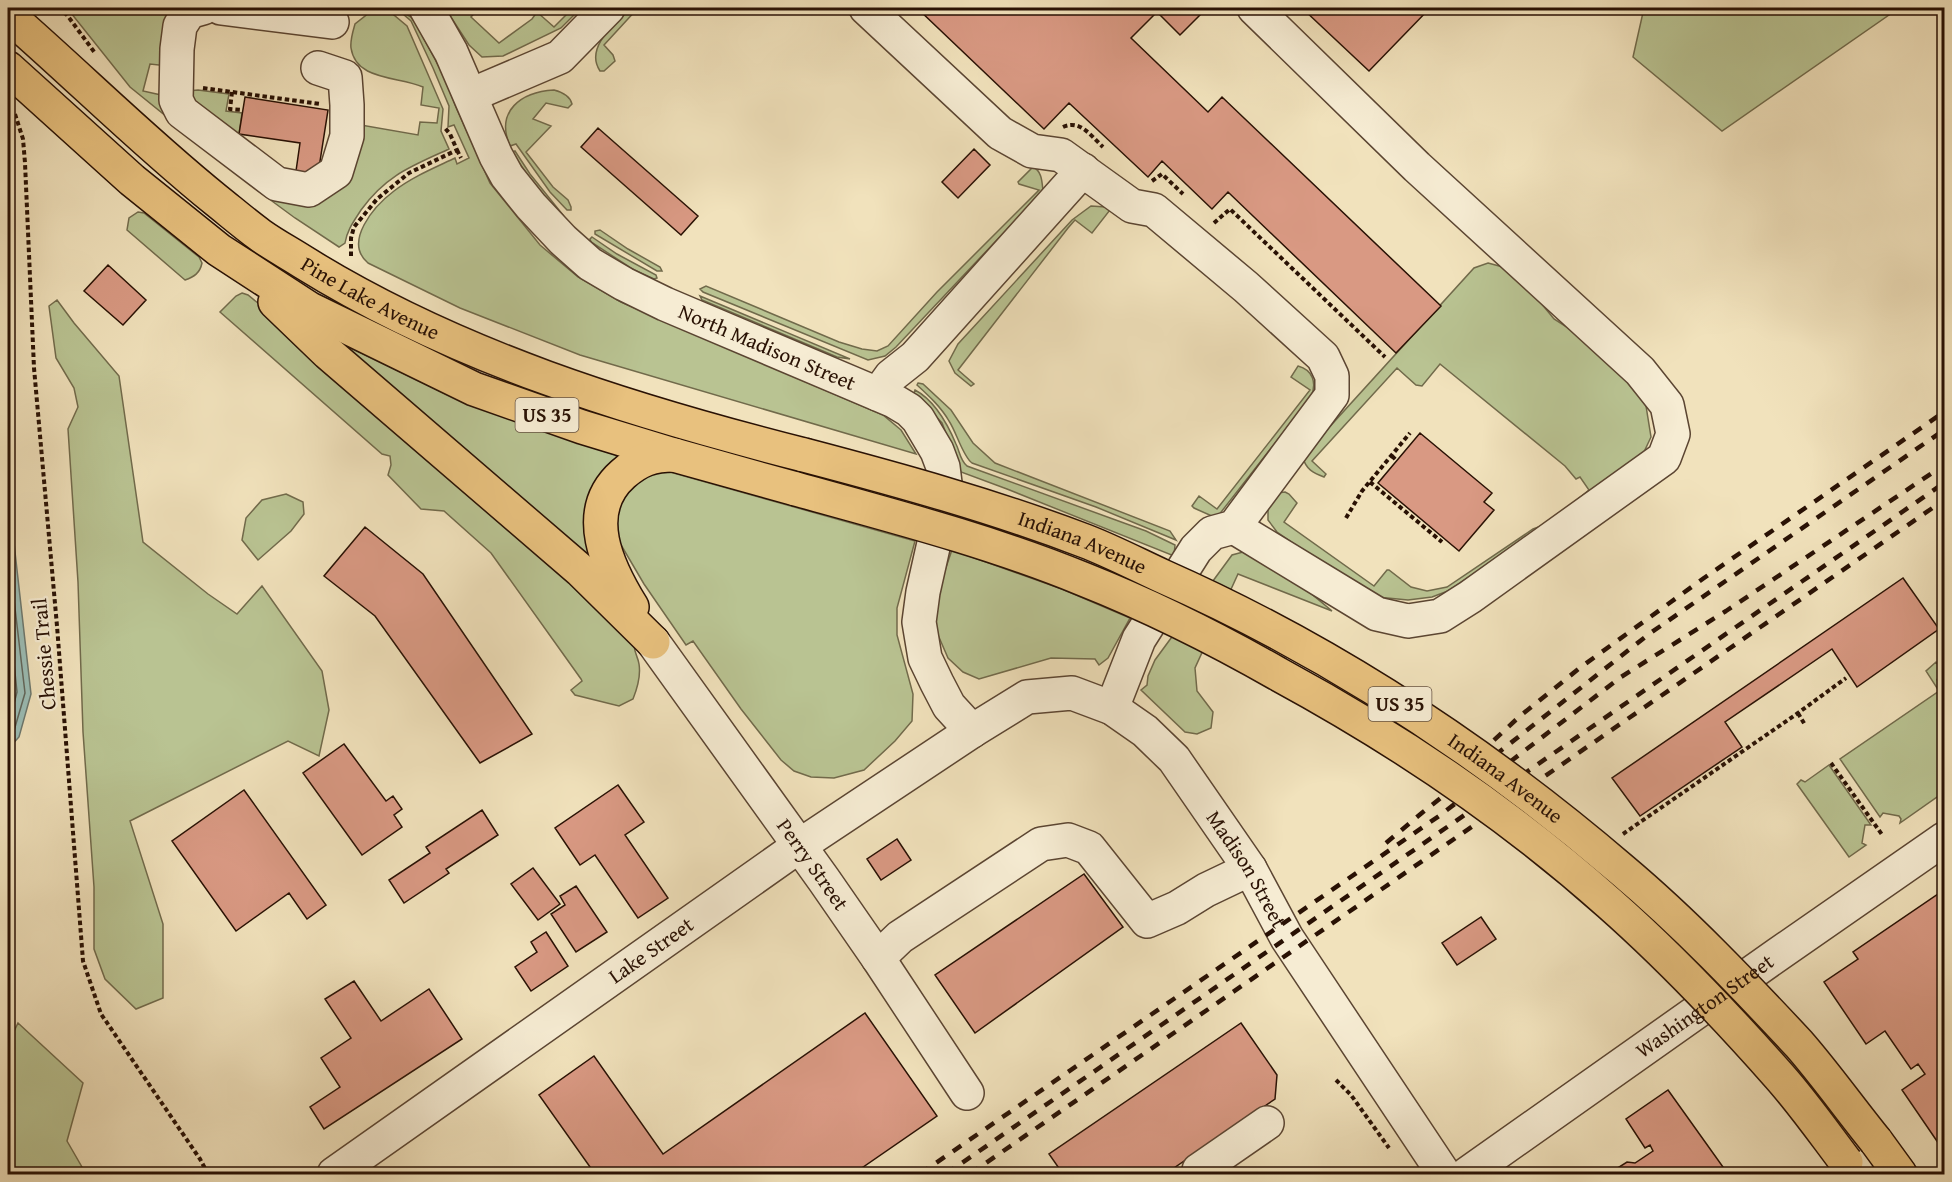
<svg xmlns="http://www.w3.org/2000/svg" width="1952" height="1182" font-family="'Gentium Book Plus',serif">
  <rect width="100%" height="100%" fill="#f1e2bc"/>
  <filter id="stains"><feTurbulence type="fractalNoise" baseFrequency=".00333" numOctaves="4"/><feColorMatrix values="0 0 0 0 .2 0 0 0 0 .09 0 0 0 0 .02 0 0 0 .5 -.17"/></filter>
  <radialGradient id="worn" r=".72"><stop offset=".6" stop-color="#630" stop-opacity="0"/><stop offset="1" stop-color="#630" stop-opacity=".3"/></radialGradient>
  <path fill="#b9c392" stroke="#716a4b" stroke-width="1.5" d="M67 8H177L168 66 150 64 143 91 161 95 287 196 361 125 418 135 420 122 437 123 439 108 421 105 423 87C398 76 356 81 351 48 350 40 353 31 355 24L369 13 387 8 388 10 407 26 443 109 441 131 449 149C412 166 386 175 361 210 354 221 347 230 345 243L339 247 295 218 261 193 130 87Z
    M396 8 411 17 416 24 444 76 456 107 490 183 540 245 578 277 621 302 883 415 901 430 916 454 580 355 460 308 368 263C343 242 374 206 394 191 412 177 434 168 455 158L457 164 469 158 454 125 448 127 449 106 433 68 411 21Z
    M445 8H461L463 10 466 8H479L471 17 499 43 532 19 537 12 554 27 573 8H581L561 28 503 56 482 57 469 45Z
    M631 8H638L604 45 613 55 615 61 604 71H600C584 47 616 23 631 8Z
    M1644 8H1899L1722 131 1633 57Z
    M198 90 229 94 226 111 242 113 239 134 201 112 188 91Z
    M554 90C562 92 570 96 572 104L568 108 546 103 533 119 551 126 526 152 553 187 568 200 571 207V210H567L550 192 516 144 510 146C495 111 521 92 554 90Z
    M515 151 530 174 563 215H560L530 179 512 152Z
    M1033 167C1042 171 1042 182 1043 191L896 347 885 356 868 360 703 292 700 289 706 286 839 342 862 349 877 351 888 346 937 292 1039 190 1019 184 1018 182Z
    M1091 206 1106 207 1110 210 1092 233 1075 220 1068 228 958 370 974 384 971 386 955 373 949 361 958 344 1072 220Z
    M138 212 144 213 199 257 202 263C200 273 194 277 185 280L127 230 129 218Z
    M600 230 628 249 660 267 662 271H657L595 234V231Z
    M592 237 617 254 656 275 657 278 654 279 634 270 591 242 590 239Z
    M1488 263 1514 270 1554 319 1587 340 1636 388 1646 406 1651 437 1643 454 1562 512 1589 490 1580 477 1576 479 1565 466 1440 364 1422 386 1416 385 1397 368 1312 461 1326 474 1324 477C1313 473 1306 469 1303 458L1304 455 1474 268Z
    M242 293 248 295 264 308 570 575 634 645C635 655 638 657 639 664 641 676 637 689 633 699L619 706 575 695 571 690 582 681 581 679 491 553 444 511 421 509 388 475 391 465 390 456 382 454 220 312 236 296Z
    M700 296 850 359 837 357 702 300Z
    M57 300 74 323 119 376 143 542 208 594 237 614 262 586 322 671 329 710 319 756 288 741 130 821 163 924V998L136 1009 105 979 94 949V887L83 732 78 582 68 429 78 407 74 388 56 358 49 306Z
    M339 342 446 394 564 438 616 455 617 459 597 564Z
    M1298 366C1313 370 1317 383 1311 397L1218 516 1214 517 1194 508 1192 506 1199 496 1217 509 1310 390 1291 377Z
    M918 383 923 384 951 410 973 443 995 463 1170 531 1176 540 1096 507 972 463C963 457 956 431 949 421 941 407 929 396 917 385Z
    M915 390C934 400 948 425 956 444 960 452 960 460 967 466L1146 531 1175 545 1174 556 1007 489 961 472 942 423 914 393Z
    M653 471 670 472 915 541 897 608V635L913 694 912 721 895 741 864 770 834 778 811 777 794 771 781 760 741 709 693 641 686 645 644 584 614 533 616 504 632 483Z
    M1285 492 1289 494 1297 503 1284 522 1374 586 1387 570H1389L1411 587 1427 591 1447 587 1533 529 1541 526 1543 528 1448 591 1432 597 1408 600 1377 597 1357 587 1277 532 1268 520V508L1277 493Z
    M286 494 303 502 304 514 291 531 258 560 242 540 246 518 262 500Z
    M955 541 964 544 966 555 1062 589 1130 618 1108 658 1099 665 1095 659 1051 658 979 679 963 672 948 658 935 628 940 585Z
    M1243 552C1276 563 1306 589 1332 611L1238 574 1195 668 1197 691 1213 712 1211 728 1197 734 1185 732 1141 690 1147 685 1148 676 1155 660 1232 555Z
    M1936 662 1944 673 1939 676 1937 680 1944 688V792L1900 823 1901 819 1899 816 1883 813 1880 817 1840 759 1939 691 1926 671Z
    M1829 765 1871 825H1865L1862 843 1866 845 1849 857 1797 784 1801 780 1805 782Z
    M18 1023 83 1083 67 1141 86 1174H8V1044Z"/>
  <path fill="#9bbdb5" stroke="#6d786e" stroke-width="1.5" d="M8 148 11 178 13 308 8 441Z
    M8 490 31 694 19 737 8 749Z"/>
  <g fill="none" stroke-linecap="round" stroke-linejoin="round">
    <path stroke="#62675c" stroke-width="1.5" d="M8 549 25 693 13 734 8 740
      M8 606 17 692 8 727"/>
  </g>
  <path fill="#d99983" stroke="#291104" stroke-width="1.5" d="M917 8H1207L1180 35 1157 12 1131 38 1208 112 1222 97 1441 306 1396 353 1228 192 1212 209 1162 161 1148 177 1069 103 1044 129Z
    M1302 8H1430L1369 71Z
    M245 97 328 110 318 174 296 171 300 143 239 134Z
    M598 128 698 216 681 235 581 147Z
    M974 149 990 165 958 198 942 182Z
    M108 265 146 300 123 325 84 291Z
    M1420 433 1492 493 1484 502 1494 510 1459 551 1378 483Z
    M365 527 423 574 532 734 480 763 375 616 324 576Z
    M1903 578 1939 629 1857 687 1832 649 1725 722 1742 747 1640 816 1612 778Z
    M344 744 386 801 393 796 402 809 394 815 402 827 362 855 303 773Z
    M618 785 644 822 625 835 668 898 638 918 595 855 580 865 555 828Z
    M244 790 326 905 307 919 289 893 236 931 172 841Z
    M482 810 498 835 446 869 449 873 404 903 389 880 430 853 426 847Z
    M897 839 911 860 881 880 867 859Z
    M533 868 560 904 538 920 511 884Z
    M1084 874 1123 927 975 1033 935 975Z
    M576 886 607 932 576 952 551 914 565 905 560 896Z
    M1944 890V1144L1941 1147 1902 1090 1925 1074 1918 1064 1911 1069 1885 1031 1866 1044 1824 982 1858 959 1853 952Z
    M1481 917 1496 939 1457 965 1442 943Z
    M546 932 568 966 531 991 515 967 537 952 531 942Z
    M354 981 381 1021 429 989 462 1039 324 1129 310 1107 340 1087 321 1058 351 1038 325 999Z
    M865 1013 937 1116 853 1174H595L539 1095 594 1056 663 1154Z
    M1241 1023 1277 1075 1275 1099 1165 1174H1063L1049 1154Z
    M1668 1090 1728 1174H1608L1627 1162 1635 1163 1653 1151 1650 1145 1645 1148 1626 1119Z"/>
  <g fill="none" stroke-linecap="round" stroke-linejoin="round">
    <g stroke="#5b4532" stroke-width="36">
      <g id="minor">
        <path d="M203 8 189 12 180 26 177 49 176 100 182 112 277 184 309 190 336 172 347 136V105L345 77 318 68"/>
        <path d="M221 8 332 22"/>
        <path id="s1" d="M426 8 451 52 496 156 507 176 531 206 563 240 590 264 624 284 665 304 894 401 909 410 918 419 937 451 943 467 945 483 936 534 923 592 919 622 925 658 937 683 949 706 972 731"/>
        <path d="M866 8 1000 133 1032 151 1061 155 1132 206 1154 210 1246 287 1323 357 1332 376V395L1234 527 1212 533 1196 549 1139 639 1112 708"/>
        <path d="M471 95 560 57 608 8"/>
        <path d="M878 394 891 376 915 357 1083 170"/>
        <path d="M1234 527 1377 614 1408 621 1440 616 1470 597 1664 458 1673 434 1667 405 1640 371 1417 167 1254 8"/>
        <path id="s2" d="M653 642 824 880 878 958 967 1093"/>
        <path d="M878 958 900 937 1041 844 1068 840 1089 848 1147 921 1177 908 1206 890 1250 869"/>
        <path id="s3" d="M334 1174 799 846 972 731 1027 697 1072 693 1112 708 1145 731 1174 759 1250 869 1287 938 1444 1174"/>
        <path d="M1202 1174 1199 1170 1267 1123"/>
        <path id="s4" d="M1467 1174 1777 955 1944 839"/>
      </g>
    </g>
    <g stroke="#291104" stroke-width="36">
      <g id="major">
        <path id="s5" d="M8 15C78 76 144 142 216 200 231 212 245 224 260 235 274 245 289 253 303 262 456 357 631 411 804 455"/>
        <path d="M8 68 132 180 219 250 310 309 474 389 582 427 674 455 796 489"/>
        <path d="M275 302 328 353 580 570 653 642"/>
        <path d="M632 607C608 568 580 512 623 474 639 460 652 455 674 455"/>
        <path d="M1876 1141 1900 1174"/>
      </g>
    </g>
    <path stroke="#291104" stroke-width="4" stroke-dasharray="4.5 3" stroke-linecap="butt" d="M58 8 67 15 95 53
      M203 88 320 104
      M232 92 230 109 243 110
      M15 114 23 139 25 163 34 368 57 626 83 961 101 1014 200 1159 208 1174
      M1063 127C1080 119 1091 136 1103 147
      M457 150 461 158
      M1152 181 1162 174 1183 194
      M1214 223 1230 209 1385 357
      M351 256V238L354 227 377 199 409 173 457 150 450 134 445 128
      M1392 456 1397 461
      M1370 482 1442 542
      M1346 518 1362 491 1410 433
      M1798 713 1805 725
      M1831 763 1883 836
      M1623 834 1798 713 1846 678
      M1336 1080 1351 1095 1389 1148"/>
    <use href="#minor" stroke="#f6ecd3" stroke-width="33"/>
    <use href="#major" stroke="#e8c17e" stroke-width="33"/>
    <path stroke="#291104" stroke-width="4.5" stroke-dasharray="10 10" stroke-linecap="butt" d="M1450 781 1520 716 1581 667 1704 578 1944 412
      M1386 843 1423 812 1649 634 1944 430
      M920 1174 1439 816 1621 677 1726 611 1944 465
      M946 1174 1944 483
      M970 1174 1944 500"/>
    <g stroke="#291104" stroke-width="36" stroke-linecap="butt">
      <g id="major-bridge">
        <path id="s6" d="M804 455C899 480 993 506 1085 541 1111 551 1136 564 1162 576 1329 650 1483 751 1622 870 1685 923 1743 984 1799 1044 1826 1075 1850 1109 1876 1141"/>
        <path d="M796 489C893 516 990 541 1083 579 1151 606 1215 638 1278 674 1396 738 1508 813 1609 903 1669 956 1726 1016 1779 1076 1803 1103 1824 1133 1846 1162"/>
      </g>
    </g>
    <use href="#major-bridge" stroke="#e8c17e" stroke-width="33"/>
  </g>
  <g text-anchor="middle" stroke-width="4.5" stroke-linejoin="round" paint-order="stroke">
    <g fill="#f6ecd3" stroke="#665342" stroke-width="1.5">
      <rect x="515.5" y="398" width="63" height="34" rx="4.5"/>
      <rect x="1368.5" y="687" width="63" height="34" rx="4.5"/>
    </g>
    <g font-size="20" font-weight="bold" fill="#291104">
      <text x="547" y="422">US 35</text>
      <text x="1400" y="711">US 35</text>
    </g>
    <g font-size="21" fill="#291104" stroke="#f6ecd3">
      <text dy="7" stroke="none"><textPath href="#s5" startOffset="462">Pine Lake Avenue</textPath></text>
      <text dy="7" stroke="none"><textPath href="#s1" startOffset="504">North Madison Street</textPath></text>
      <text dy="7" stroke="none"><textPath href="#s6" startOffset="292">Indiana Avenue</textPath></text>
      <text transform="translate(44 654) rotate(-95)" y="7">Chessie Trail</text>
      <text dy="7" stroke="none"><textPath href="#s6" startOffset="778">Indiana Avenue</textPath></text>
      <text dy="7" stroke="none"><textPath href="#s2" startOffset="274">Perry Street</textPath></text>
      <text dy="7" stroke="none"><textPath href="#s3" startOffset="1142">Madison Street</textPath></text>
      <text dy="7" stroke="none"><textPath href="#s3" startOffset="388">Lake Street</textPath></text>
      <text dy="7" stroke="none"><textPath href="#s4" startOffset="291">Washington Street</textPath></text>
    </g>
  </g>
  <rect width="1952" height="1182" fill="none" stroke="#f1e2bc" stroke-width="30"/>
  <rect x="9" y="9" width="1934" height="1164" fill="none" stroke="#291104" stroke-width="3"/>
  <rect x="15" y="15" width="1922" height="1152" fill="none" stroke="#291104" stroke-width="1.5"/>
  <rect width="100%" height="100%" filter="url(#stains)"/>
  <rect width="100%" height="100%" fill="url(#worn)"/>
</svg>
